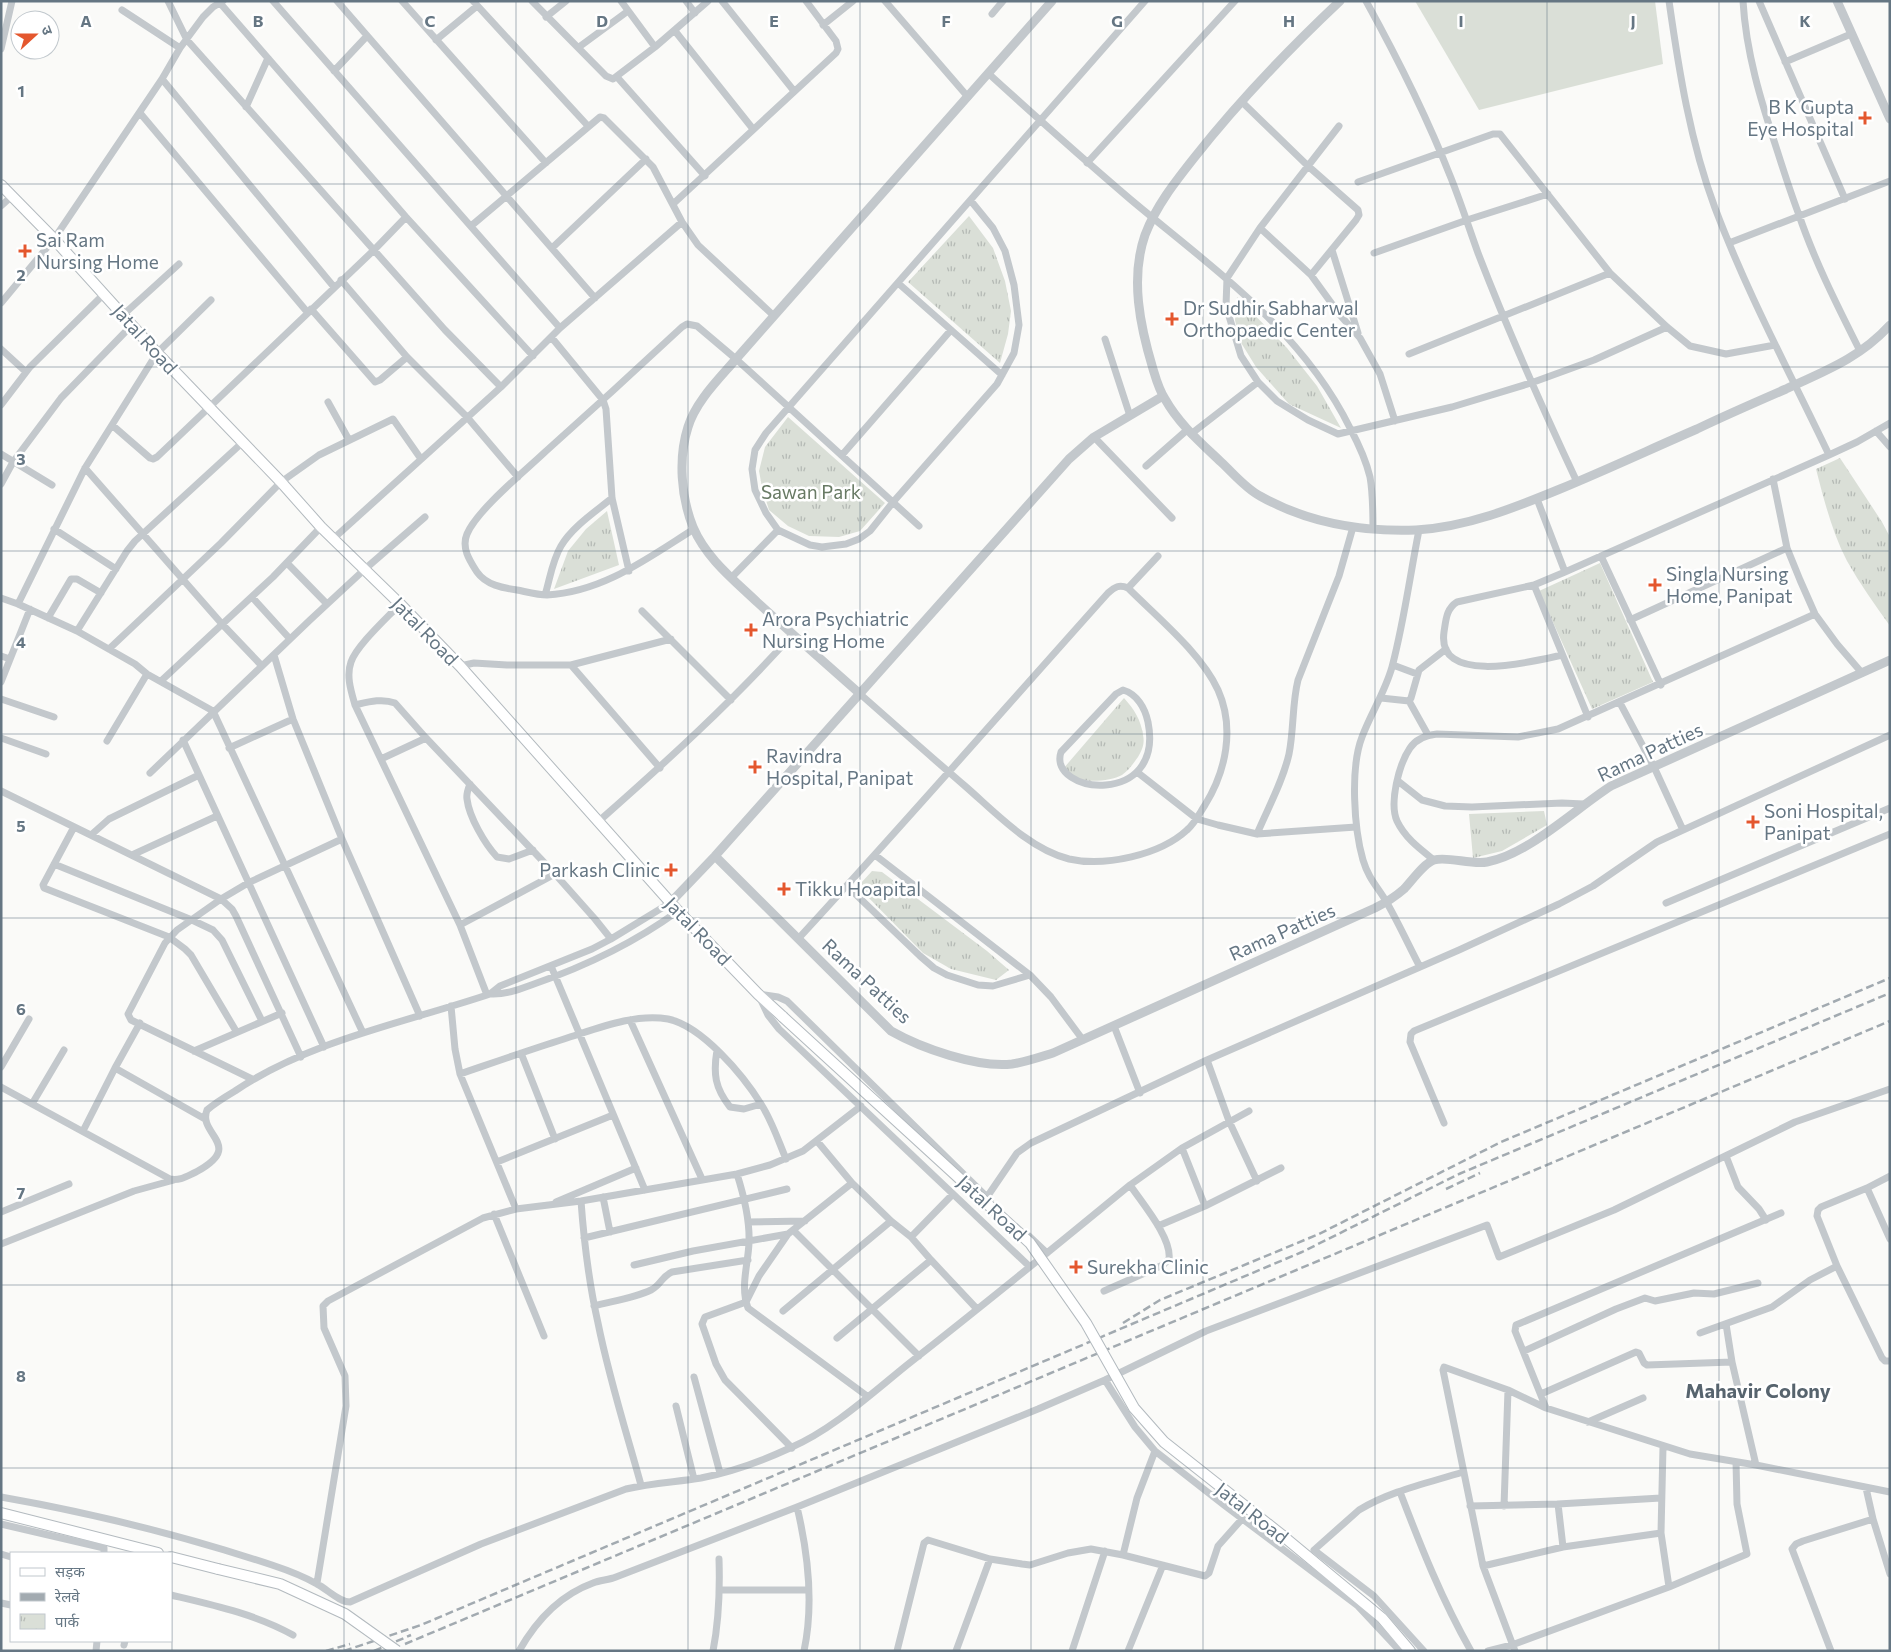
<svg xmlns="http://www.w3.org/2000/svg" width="1891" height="1652" font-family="Commissioner,'Noto Sans Devanagari',sans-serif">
  <defs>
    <pattern id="park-tufts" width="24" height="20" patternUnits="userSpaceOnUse" patternTransform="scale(1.25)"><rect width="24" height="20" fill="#dadfd7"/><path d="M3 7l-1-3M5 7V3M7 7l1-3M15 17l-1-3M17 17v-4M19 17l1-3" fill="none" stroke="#b4b9b4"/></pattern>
  </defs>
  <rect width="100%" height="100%" fill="#fafaf8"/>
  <path fill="url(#park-tufts)" d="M969 216 993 248 1005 281 1011 311 1008 334 1000 363 908 282Z
    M1237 297 1287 348 1317 386 1341 428 1289 404 1256 367 1240 341 1235 320Z
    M788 417 885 503 860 531 839 537 809 536 788 526 769 510 762 487 759 471 765 447Z
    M1840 458 1882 522 1890 537V626C1875 605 1860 584 1847 561 1832 532 1824 500 1816 469Z
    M607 511 619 565 554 589 568 551 586 529Z
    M1600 563 1653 682 1592 709 1539 591Z
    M1124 698C1134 709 1141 720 1143 735 1145 744 1142 750 1138 757 1133 764 1129 770 1122 775 1111 781 1088 783 1076 778 1072 775 1067 772 1063 769Z
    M1544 811 1547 825 1502 851 1473 858 1469 814Z
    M872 871 882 872 987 951 1009 970 996 980 951 969 923 953 862 891 861 883Z"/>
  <path fill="#dadfd7" d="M1415 1H1655L1663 64 1479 110Z"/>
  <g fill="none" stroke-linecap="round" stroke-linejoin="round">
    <g stroke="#b3babf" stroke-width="12">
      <path id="secondary" d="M1 185 54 239 157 353 281 482 321 527 400 604 460 666 678 911 758 994 783 1017
        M1 1513 158 1553
        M1283 1536 1382 1618 1410 1651
        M171 1557 218 1569"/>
    </g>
    <path stroke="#c3c8cc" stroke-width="7" d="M168 1 187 40 445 330 501 387
      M273 1 560 328
      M337 1 595 298
      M402 1 546 163
      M473 1 588 126
      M532 1 606 76 613 79 655 47 708 1
      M621 1 655 47
      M686 1 695 13
      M722 1 794 91
      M885 1 968 97
      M1366 1C1398 59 1427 117 1451 178 1461 203 1469 228 1478 253 1508 331 1542 407 1577 482
      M1669 1C1679 71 1690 141 1715 208 1747 293 1790 373 1829 455
      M1743 1C1746 53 1761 101 1777 150 1784 172 1791 194 1799 215 1815 262 1838 307 1860 351
      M1759 1 1845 199
      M220 3 406 217 533 356
      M122 10 180 48
      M992 14 1003 1
      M546 17 566 1
      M823 25 853 1
      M675 31 753 129
      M436 40 477 6
      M579 47 628 11
      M1 49 12 1
      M1785 62 1851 34
      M334 71 367 36
      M989 74C1035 116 1082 158 1130 199 1211 267 1302 330 1350 428 1358 443 1366 460 1370 477 1373 494 1373 512 1373 529
      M617 77 705 176
      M162 79 334 287
      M1242 102 1308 166 1358 210 1359 215 1356 220 1311 275
      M246 107 268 58
      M140 113 308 313
      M1339 126 1260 228 1227 278 1226 306 1241 356 1258 382 1277 401 1308 420 1338 434 1452 407 1531 383 1594 360 1667 327
      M1087 163 1235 1
      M1358 182 1493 134H1500L1610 273 1667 327 1690 346 1726 354 1775 345
      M971 201 993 228 1005 251 1014 285 1019 325 1014 353 997 384 894 501 870 531 859 539 846 544 822 547 810 545 778 530 766 513 755 490 752 469 755 450 766 433 1145 1
      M673 204 836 53 838 49 836 41 806 1
      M1 206 12 196
      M471 226 600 117 604 118 653 167 682 222 698 245 774 316
      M1260 228 1311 275 1340 315 1360 338 1380 374 1395 421
      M1729 243 1890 181
      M552 248 646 159
      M1332 250 1358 333
      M1374 253 1467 220 1548 194
      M341 280 407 357 467 417 518 477
      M898 283 1002 375
      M1 303 54 239 162 79 180 48 203 17 213 7 223 1
      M311 309 375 382 380 380 407 357
      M123 315 179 264
      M552 338 603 400 606 409 612 498 629 571
      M1105 339 1130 416
      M1 349 26 372
      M1409 354 1610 273
      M328 402 349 440
      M1 405 30 367 104 294
      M112 425 150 458 153 459 157 457 374 250 406 217
      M1876 431 1890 447
      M1191 434 1258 382
      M1094 437 1172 518
      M1 454 52 485
      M842 455 951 330
      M1146 466 1187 430
      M85 468 222 624 262 666
      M1773 479 1787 548 1800 580 1815 614 1837 644 1862 673
      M1 484 13 462 61 398 132 325
      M1537 499 1565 572
      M54 529 116 569
      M694 529C648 558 603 592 547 595 538 595 527 592 517 590 503 588 486 585 477 572 470 561 461 548 467 534 477 510 525 471 545 452 591 411 637 369 682 327L687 324 697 326 736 359 919 526
      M1419 530C1410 575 1404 622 1392 667 1385 692 1371 713 1362 737 1350 768 1354 829 1363 860 1369 880 1378 887 1387 903 1399 924 1409 946 1420 967
      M333 539 501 387 560 328 682 222
      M1601 556 1661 685
      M287 563 327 604
      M731 578 778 530
      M1534 585 1588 717
      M1128 588 1158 556
      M545 595C550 579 552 561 561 546 572 527 595 512 612 498
      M252 597 290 639
      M1 598 18 604 77 631 135 664 147 674 213 711 363 1033
      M18 604 85 468 157 353 211 300
      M400 604C387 618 357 645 351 662 346 676 351 691 355 705L460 925 487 995
      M642 611 731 700
      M48 618 71 579H77L101 593
      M1630 620 1787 548
      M77 631 127 551 135 541 243 442
      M109 649 221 543 281 482 319 455 393 419 421 459
      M274 655 293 719 342 839 420 1016
      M1562 655C1535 661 1436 687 1444 632 1446 620 1446 609 1457 602L1534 585 1565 572 1829 455 1857 442 1890 423
      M1 656 10 659
      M571 665 671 639
      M1393 665 1417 674
      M460 666 474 663 507 665H571L660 768
      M161 681 273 577 321 527
      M1 682 30 609
      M1123 690C1137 694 1145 708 1148 722 1165 808 1047 794 1061 752L1116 694Z
      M1381 698 1409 701 1411 698 1419 670 1446 649
      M1 699 54 717
      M1409 701 1428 735
      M1620 703 1654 767 1683 830
      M355 705C368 702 382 698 395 703L426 738 555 874 595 919 611 939
      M1 738 46 754
      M183 740 324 1047
      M107 741 147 674
      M229 748 293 719
      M381 759 426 738
      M1137 772 1197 819 1218 825 1257 834 1356 827
      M150 773 310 620 365 569 425 517
      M1398 781 1422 800 1445 806 1472 807 1562 803 1584 804
      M470 784C468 789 466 794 467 799 469 817 485 844 497 857L509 859 533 850
      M1 791 221 899 232 909 236 916 301 1057
      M599 821C666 762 732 702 792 635
      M74 827 43 885 44 888 169 937 185 949 191 955 236 1031
      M1257 834C1268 808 1283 781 1289 754 1294 729 1292 704 1298 680L1339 576 1353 527
      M91 835 109 819 199 775
      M132 855 217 816
      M875 855 1030 975 1051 997 1083 1040
      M1434 860C1420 849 1405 838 1397 821 1389 803 1399 764 1410 748 1416 739 1427 735 1437 734L1518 737 1558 729 1815 614
      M54 864 192 920 213 930 222 940 262 1021
      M847 886 920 956 934 968 947 975 978 985 993 986 1030 975
      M1666 903 1890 808
      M460 925 555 874
      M798 939C903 825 1005 708 1108 593 1115 587 1119 584 1128 588 1157 617 1201 653 1218 690 1235 728 1226 771 1205 805 1199 814 1195 823 1187 830 1160 855 1105 867 1069 859 1029 849 995 812 965 786 929 755 894 724 859 693
      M551 966 645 1190
      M490 994C506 995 520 989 534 984 586 966 634 943 678 911
      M758 994 778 997 787 1001 990 1200
      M759 996 768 1015 779 1029 1029 1266
      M451 1006 455 1049 460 1074 516 1209
      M630 1020 702 1179
      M1114 1026 1140 1093
      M717 1050C713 1074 715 1088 730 1107L744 1109 761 1104
      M194 1051 282 1013
      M521 1053 555 1139
      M1207 1060 1229 1121 1257 1181
      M1 1067 29 1019
      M115 1068 205 1119
      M460 1074C495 1062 529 1050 564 1039 596 1029 634 1013 668 1019 702 1026 743 1075 761 1104 772 1121 778 1140 786 1159
      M252 1079 131 1020 128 1014 165 943 177 930 221 899 248 883 342 839
      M1 1087 170 1179C180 1181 187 1176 196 1172 246 1145 197 1135 207 1110 215 1103 225 1097 235 1091 311 1040 404 1023 490 994L500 986 592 949 611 939 670 903
      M32 1104 64 1050
      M1444 1123 1410 1042 1411 1034 1414 1031 1890 834
      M83 1131 115 1068 140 1023
      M817 1141 852 1183 891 1221 911 1237 931 1260 977 1309
      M1182 1148 1205 1206
      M1726 1156 1738 1187 1759 1209 1766 1220
      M497 1162 613 1115
      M737 1174C744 1196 750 1219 749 1243 748 1265 740 1287 748 1308L867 1396
      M1890 1176 1867 1188 1821 1207 1818 1210 1817 1216 1837 1266 1882 1358 1885 1361H1890
      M1867 1188 1890 1239
      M603 1197 610 1232
      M987 1197 1017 1153 1031 1143 1207 1060 1459 950 1559 904 1593 886 1657 842 1890 735
      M581 1201C584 1242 589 1283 598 1323 609 1378 626 1431 641 1485
      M556 1202 636 1168
      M1 1212 69 1184
      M494 1214 544 1336
      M748 1222 805 1221
      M1158 1226 1205 1206 1281 1168
      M793 1230 919 1356
      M1029 1236 1047 1253
      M911 1237 953 1194
      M584 1238 787 1189
      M1 1244 134 1191 174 1180
      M634 1265 693 1251 788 1234
      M1104 1291 1163 1265 1169 1259C1172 1238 1142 1203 1130 1185
      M594 1306C613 1301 634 1298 651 1290 661 1285 661 1277 672 1272L748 1260
      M783 1311 891 1221
      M1726 1324 1732 1362 1756 1465
      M1700 1333 1772 1307 1810 1280 1837 1266
      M837 1338 931 1260
      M1524 1351 1616 1309 1645 1298 1655 1301 1694 1293 1714 1294 1758 1283
      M694 1377 720 1473
      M1105 1380 1135 1427 1155 1451 1224 1505 1358 1606 1400 1651
      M1541 1394 1636 1352 1639 1353 1644 1363 1647 1365 1732 1362
      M676 1406 694 1479
      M1546 1408 1515 1331 1516 1325 1781 1213
      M1588 1422 1643 1398
      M1663 1447 1661 1533 1669 1587
      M792 1448 725 1380 716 1364 702 1324 705 1317 746 1302 759 1276 788 1234 852 1183
      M1866 1488 1873 1519 1890 1574
      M1400 1492C1421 1547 1442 1600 1471 1651
      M1 1497C92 1513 184 1536 272 1565 287 1570 303 1576 317 1584 327 1589 339 1602 350 1602L481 1544 626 1489C651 1483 676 1482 701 1478 731 1472 762 1461 790 1448 832 1430 871 1394 907 1365 982 1306 1056 1246 1130 1185L1182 1148 1249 1111
      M1558 1504 1563 1547
      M1470 1506 1558 1504 1661 1498
      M1504 1506 1508 1390
      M797 1507C808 1553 814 1604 804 1651
      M1 1524 104 1548V1553
      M1 1554 11 1557
      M1123 1555 1137 1498 1155 1451
      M1483 1566 1563 1547 1661 1533
      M317 1583 346 1406 345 1376 324 1328 323 1306 328 1301 483 1218 516 1209 581 1201 737 1174 770 1165 803 1151 861 1106
      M720 1590H808
      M171 1595C213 1605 255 1614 293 1635
      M1 1603 11 1605
      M124 1645 125 1641
      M96 1651 97 1641
      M519 1651C536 1621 560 1595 593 1583 600 1580 609 1580 616 1577L797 1507 1038 1409 1105 1380 1206 1331 1487 1225 1499 1257 1614 1210 1795 1122 1890 1089
      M713 1651C719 1620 720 1590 719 1559
      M897 1651 924 1543 928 1540 990 1559 1022 1564 1030 1565 1068 1553 1091 1549 1123 1555 1205 1576 1209 1573 1218 1546 1242 1519
      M956 1651 990 1559
      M1072 1651 1105 1551
      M1128 1651 1163 1565
      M1424 1651 1374 1596 1314 1550 1359 1510C1390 1491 1428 1483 1463 1472
      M1488 1651 1512 1645 1669 1587 1747 1554 1737 1504 1736 1462
      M1515 1651 1483 1566 1443 1370 1444 1367 1508 1390 1546 1408 1690 1454 1756 1465 1890 1492
      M1831 1651 1792 1549 1796 1544 1803 1541 1873 1519"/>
    <path stroke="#c3c8cc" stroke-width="9" d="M1340 1C1288 50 1238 102 1194 158 1175 182 1156 206 1145 235 1130 278 1140 326 1153 369 1156 379 1159 390 1165 399 1179 424 1200 442 1221 462 1233 473 1245 488 1260 496 1308 523 1362 532 1416 530 1467 527 1514 508 1560 489 1606 470 1651 449 1697 429 1726 415 1756 402 1786 389 1825 371 1860 358 1890 325
      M1837 1 1890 119
      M859 693C825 663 791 633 757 602 734 580 706 558 693 527 681 497 678 458 688 427 696 401 719 379 736 359L1052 1
      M715 856 891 1031C921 1048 977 1068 1012 1064 1026 1062 1040 1057 1053 1053L1375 908C1385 903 1395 897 1404 889 1411 882 1424 863 1434 860 1448 856 1471 865 1487 862 1529 854 1575 809 1611 786L1890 660
      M670 903 715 856 1069 459 1094 437 1163 396"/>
    <use href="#secondary" stroke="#fff" stroke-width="10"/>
    <path stroke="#a2aab0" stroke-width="2.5" stroke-dasharray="8 4" stroke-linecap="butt" d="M1446 1189 1480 1173
      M1123 1323 1160 1300 1319 1234 1501 1142 1890 978
      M405 1644 1890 1021
      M326 1651 350 1644
      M344 1651 421 1625 1302 1252 1459 1174 1890 993
      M374 1651 411 1635"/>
    <g stroke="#b3babf" stroke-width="12" stroke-linecap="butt">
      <path id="secondary-bridge" d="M783 1017 1030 1243 1086 1323 1134 1408 1164 1442 1283 1536
        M218 1569 280 1584 345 1614 397 1651"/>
    </g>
    <use href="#secondary-bridge" stroke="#fff" stroke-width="10"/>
  </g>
  <path fill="none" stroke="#657683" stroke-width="1" stroke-opacity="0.55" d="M172 1V1651M344 1V1651M516 1V1651M688 1V1651M860 1V1651M1031 1V1651M1203 1V1651M1375 1V1651M1547 1V1651M1719 1V1651M1 184H1890M1 367H1890M1 551H1890M1 734H1890M1 918H1890M1 1101H1890M1 1285H1890M1 1468H1890"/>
  <g fill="#e4572e" stroke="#fff" stroke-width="2">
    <path d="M1862.5 110.5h5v5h5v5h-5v5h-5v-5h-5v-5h5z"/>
    <path d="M22.5 243.5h5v5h5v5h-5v5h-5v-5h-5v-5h5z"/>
    <path d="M1169.5 311.5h5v5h5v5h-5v5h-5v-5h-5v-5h5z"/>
    <path d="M1652.5 577.5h5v5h5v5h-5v5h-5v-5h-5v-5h5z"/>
    <path d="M748.5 622.5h5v5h5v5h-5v5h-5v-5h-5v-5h5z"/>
    <path d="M752.5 759.5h5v5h5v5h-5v5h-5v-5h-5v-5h5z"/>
    <path d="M1750.5 814.5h5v5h5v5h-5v5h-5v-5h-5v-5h5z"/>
    <path d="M668.5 862.5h5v5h5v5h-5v5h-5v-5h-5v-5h5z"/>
    <path d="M781.5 881.5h5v5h5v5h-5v5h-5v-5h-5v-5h5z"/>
    <path d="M1073.5 1259.5h5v5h5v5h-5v5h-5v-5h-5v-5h5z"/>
  </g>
  <g text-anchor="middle" stroke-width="5" stroke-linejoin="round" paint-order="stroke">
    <g font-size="19" fill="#657683" stroke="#fff" text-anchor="start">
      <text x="1854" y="114" text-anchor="end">B K Gupta<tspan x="1854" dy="22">Eye Hospital</tspan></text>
      <text x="36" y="247">Sai Ram<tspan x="36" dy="22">Nursing Home</tspan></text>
      <text x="1183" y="315">Dr Sudhir Sabharwal<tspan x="1183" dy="22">Orthopaedic Center</tspan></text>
      <text x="1666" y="581">Singla Nursing<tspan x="1666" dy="22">Home, Panipat</tspan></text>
      <text x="762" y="626">Arora Psychiatric<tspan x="762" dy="22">Nursing Home</tspan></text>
      <text x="766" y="763">Ravindra<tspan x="766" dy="22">Hospital, Panipat</tspan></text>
      <text x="1764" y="818">Soni Hospital,<tspan x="1764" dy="22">Panipat</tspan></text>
      <text x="660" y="877" text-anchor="end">Parkash Clinic</text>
      <text x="795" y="896">Tikku Hoapital</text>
      <text x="1087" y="1274">Surekha Clinic</text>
    </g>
    <g font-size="19" fill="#657683" stroke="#fff">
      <text transform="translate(145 339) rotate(48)" y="7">Jatal Road</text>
      <text transform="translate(425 631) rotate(46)" y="7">Jatal Road</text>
      <text transform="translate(1650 752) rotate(-25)" y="7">Rama Patties</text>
      <text transform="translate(698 931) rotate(46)" y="7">Jatal Road</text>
      <text transform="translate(1282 932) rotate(-24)" y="7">Rama Patties</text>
      <text transform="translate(867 981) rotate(43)" y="7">Rama Patties</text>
      <text transform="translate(992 1208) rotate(43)" y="7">Jatal Road</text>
      <text transform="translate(1252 1513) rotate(38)" y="7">Jatal Road</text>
    </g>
    <g font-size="19" fill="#687a64" stroke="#fff">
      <text x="811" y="499">Sawan Park</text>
    </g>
    <g font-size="20" font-weight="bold" fill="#57646e" stroke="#fff">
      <text x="1758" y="1398">Mahavir Colony</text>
    </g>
  </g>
  <g font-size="16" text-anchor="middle" font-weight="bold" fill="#657683" stroke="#fff" stroke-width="5" stroke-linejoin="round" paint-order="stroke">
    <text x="86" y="27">A</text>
    <text x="258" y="27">B</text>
    <text x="430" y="27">C</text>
    <text x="602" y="27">D</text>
    <text x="774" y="27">E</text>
    <text x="946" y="27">F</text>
    <text x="1117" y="27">G</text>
    <text x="1289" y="27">H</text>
    <text x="1461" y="27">I</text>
    <text x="1633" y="27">J</text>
    <text x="1805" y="27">K</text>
    <text x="21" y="97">1</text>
    <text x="21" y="281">2</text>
    <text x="21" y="465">3</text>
    <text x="21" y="648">4</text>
    <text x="21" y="832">5</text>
    <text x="21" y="1015">6</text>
    <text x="21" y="1199">7</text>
    <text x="21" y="1382">8</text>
  </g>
  <rect width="1891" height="1652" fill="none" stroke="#657683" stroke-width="5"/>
  <rect x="10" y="1552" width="162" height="90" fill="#ffffff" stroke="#c1c8cd"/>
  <rect x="20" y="1568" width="25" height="8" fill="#ffffff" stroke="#c1c8cd"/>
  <text x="55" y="1577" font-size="15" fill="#657683">सड़क</text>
  <rect x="20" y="1593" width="25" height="8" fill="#a2aab0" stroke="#c1c8cd"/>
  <text x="55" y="1602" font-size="15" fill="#657683">रेलवे</text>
  <rect x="20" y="1614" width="25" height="15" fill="url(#park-tufts)" stroke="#c1c8cd"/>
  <text x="55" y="1627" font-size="15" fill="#657683">पार्क</text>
  <g transform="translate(35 35) rotate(69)"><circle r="24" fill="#ffffff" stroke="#c1c8cd"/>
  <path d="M0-4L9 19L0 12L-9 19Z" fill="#e4572e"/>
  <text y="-8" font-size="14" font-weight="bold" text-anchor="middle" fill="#657683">उ</text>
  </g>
</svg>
